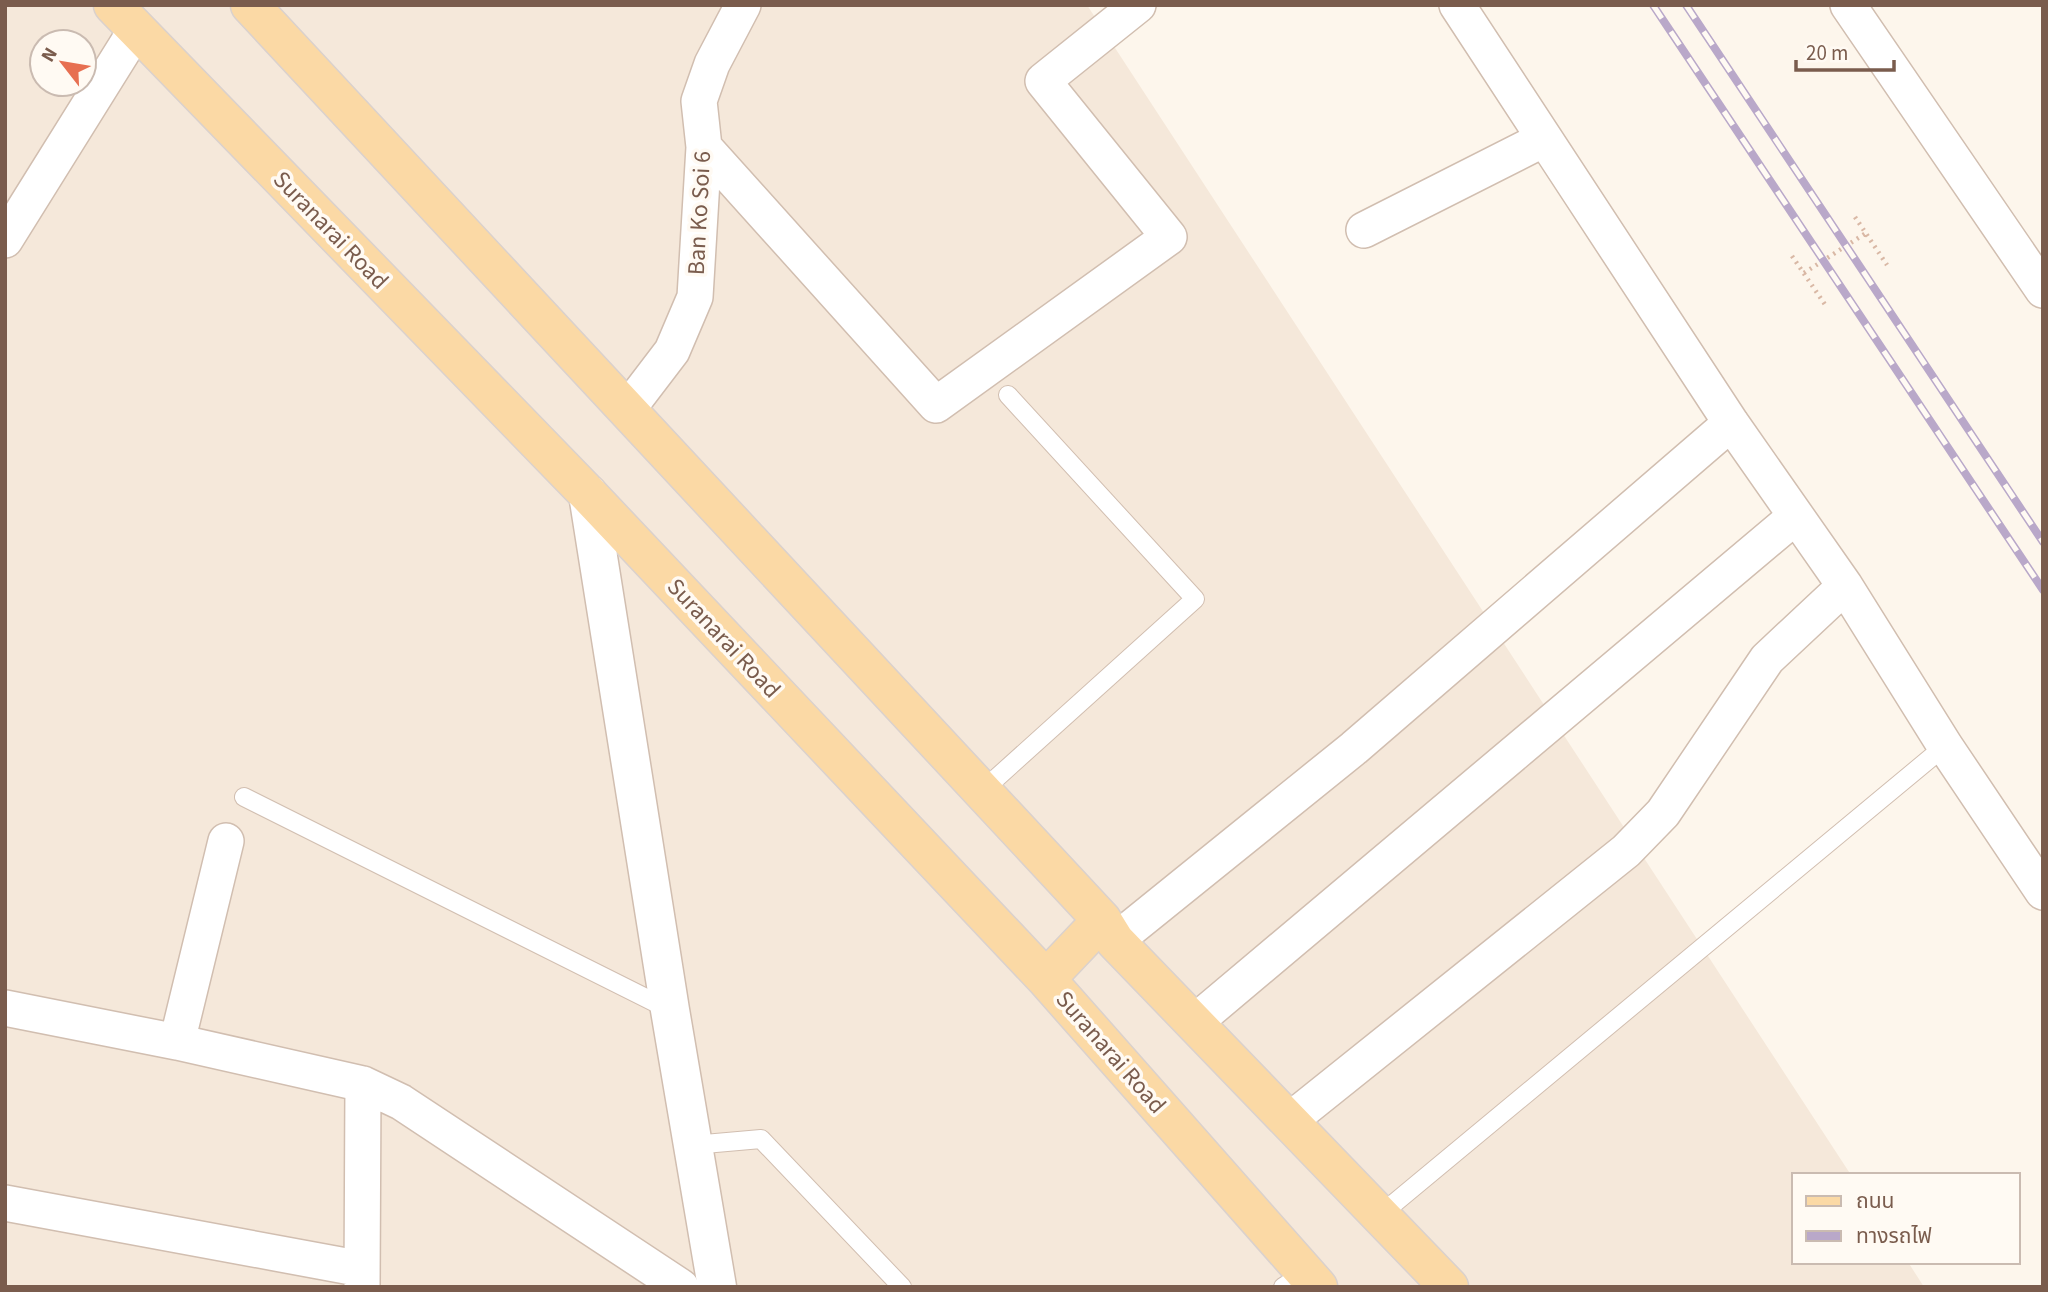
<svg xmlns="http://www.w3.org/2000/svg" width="2048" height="1292" font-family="'Source Sans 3','Noto Sans Thai',sans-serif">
  <rect width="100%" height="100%" fill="#fdf6ec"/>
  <path fill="#f5e8da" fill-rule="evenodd" d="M5 5H1087L1851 1175H1794V1262H1908L1924 1287H5ZM42 42H84V84H42Z"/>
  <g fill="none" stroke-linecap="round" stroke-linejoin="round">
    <g stroke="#d1beb0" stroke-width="20">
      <path id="service" d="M982 791 1195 599 1008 395
        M244 797 670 1010
        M693 1145 761 1139 902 1287
        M1380 1215 1945 746
        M1283 1287 1306 1272"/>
    </g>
    <g stroke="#d1beb0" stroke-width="38">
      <path id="minor" d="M1457 5 1731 423 1845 586 1945 746 2043 892
        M1848 5 2043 290
        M704 147 936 405 1169 237 1043 81 1138 5
        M1364 230 1544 139
        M5 240 136 30
        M627 410 672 351 695 297 704 147 699 101 712 64 743 5
        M1115 941 1354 748 1731 423
        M5 1008 177 1042 363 1084 401 1102 681 1287
        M1195 1022 1796 516
        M177 1042 226 841
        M1289 1121 1626 851 1663 813 1767 659 1845 586
        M5 1203 362 1269
        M362 1287 363 1084"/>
    </g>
    <g stroke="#d1beb0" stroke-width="41">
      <path id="tertiary" d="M588 494 670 1010 717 1287"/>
    </g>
    <g stroke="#dad1cd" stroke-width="41">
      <path id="primary" d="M113 5 588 494 1046 979 1318 1287
        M250 5 1102 920 1115 941 1449 1287
        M1046 979 1102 920"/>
    </g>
    <path stroke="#d9b8a5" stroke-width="4.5" stroke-dasharray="2 5" stroke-linecap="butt" d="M1855 217 1887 265
      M1792 256 1826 306
      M1804 273 1866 233"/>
    <use href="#service" stroke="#fff" stroke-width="18"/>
    <use href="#minor" stroke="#fff" stroke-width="35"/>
    <use href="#tertiary" stroke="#fff" stroke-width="38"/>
    <use href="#primary" stroke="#fbd9a5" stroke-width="38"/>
    <g stroke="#b9a8c9" stroke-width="8">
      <path id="rail" d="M1653 5 2043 590
        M1686 5 2043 542"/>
    </g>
    <use href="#rail" stroke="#fffaf3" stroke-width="5" stroke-dasharray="16" stroke-linecap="butt"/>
  </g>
  <g text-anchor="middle" stroke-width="7" stroke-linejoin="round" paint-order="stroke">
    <g font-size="24" fill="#7a5c4d" stroke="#fffaf3">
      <text transform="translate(699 213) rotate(-87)" y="8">Ban Ko Soi 6</text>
      <text transform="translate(331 230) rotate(46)" y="8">Suranarai Road</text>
      <text transform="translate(724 638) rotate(47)" y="8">Suranarai Road</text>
      <text transform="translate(1111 1052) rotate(49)" y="8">Suranarai Road</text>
    </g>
  </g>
  <rect width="2048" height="1292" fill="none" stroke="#7a5c4d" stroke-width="14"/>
  <rect x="1792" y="1173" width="228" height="91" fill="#fffaf3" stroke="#cabbb1" stroke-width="2"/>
  <rect x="1806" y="1196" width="35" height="10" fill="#fbd9a5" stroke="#cabbb1" stroke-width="2"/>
  <text x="1856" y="1208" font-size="21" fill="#7a5c4d">ถนน</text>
  <rect x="1806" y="1231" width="35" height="10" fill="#b9a8c9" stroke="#cabbb1" stroke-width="2"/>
  <text x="1856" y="1243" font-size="21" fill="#7a5c4d">ทางรถไฟ</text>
  <g transform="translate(63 63) rotate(301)"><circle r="33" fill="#fffaf3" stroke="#cabbb1" stroke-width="2"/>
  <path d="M0-5L12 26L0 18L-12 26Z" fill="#e76f51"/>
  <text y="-10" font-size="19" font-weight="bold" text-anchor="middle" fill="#7a5c4d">N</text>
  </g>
  <path d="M1796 60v10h98v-10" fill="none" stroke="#7a5c4d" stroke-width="3.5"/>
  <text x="1806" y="60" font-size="21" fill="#7a5c4d" stroke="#fffaf3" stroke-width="5" paint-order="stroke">20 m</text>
</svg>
